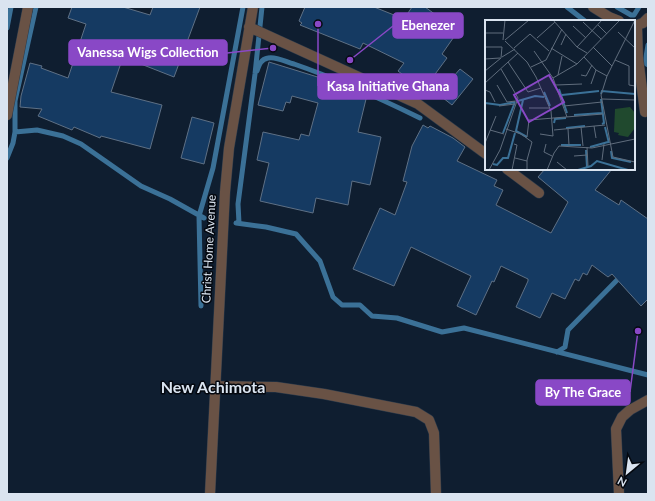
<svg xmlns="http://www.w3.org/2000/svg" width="655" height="501" font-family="Lato,sans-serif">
  <rect width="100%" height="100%" fill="#0f1e30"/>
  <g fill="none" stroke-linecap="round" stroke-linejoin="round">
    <path stroke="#3b7197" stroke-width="5" d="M567 7 585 21
      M617 7 631 15H634L639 7
      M7 28 11 7
      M648 45 645 63 648 65
      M257 71C259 65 261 59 268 58 276 56 286 62 294 64 338 79 379 98 420 118
      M15 132 37 130 63 136 81 144 141 186 170 199 204 218
      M7 158 13 143 15 132V101L36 7
      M236 223 266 227 296 234 320 261 333 297 342 305H360L372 316 397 318 442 332 464 328 648 375
      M239 223 238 204 255 74 262 7
      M201 306 199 216 213 168 243 7
      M557 352 565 347 568 330 621 276"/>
  </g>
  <path fill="#153a62" stroke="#5e7085" d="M72 7H123L150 15 153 7H200L174 77 123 57 111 92 162 105 150 149 101 136 100 138 74 127 72 130 38 116 42 109 20 107 21 96 30 63 42 66 41 68 68 78 86 24 68 18Z
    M305 7H374L404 19 412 7H425L458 31 442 54 447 58 427 85 423 82 419 87 398 71 404 63 363 43 360 49 300 25 302 23 299 21Z
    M269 62 337 83 335 88 367 95 358 132 381 137 370 185 352 181 348 205 316 198 313 213 260 201 269 163 257 160 263 132 299 140 301 134 309 136 318 103 292 96 290 103 286 102 283 111 258 105Z
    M460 69 473 79 452 105 438 94Z
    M192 117 214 123 204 164 181 158Z
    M423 125 428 128 430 126 453 138 465 147 457 161 497 180 494 186 503 190 496 205 551 233 568 202 538 177 545 169H612L595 190 619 205 621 200 648 219V299L641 306 612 274 608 277 592 265 587 275 583 273 579 281 575 279 565 299 552 293 540 318 516 307 528 281V279L501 266 494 282 492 281 476 315 457 306 471 276 411 247 394 286 353 269 380 208 395 215 407 182 403 181 412 146Z"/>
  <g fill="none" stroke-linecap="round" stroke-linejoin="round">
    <g stroke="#2b3a4b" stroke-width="11">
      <path id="minor" d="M593 7 609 17 619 21
        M634 26 643 23 648 18
        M637 26 638 58 645 112
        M249 27 418 104 486 154
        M7 115 28 7
        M507 169 539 193
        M216 386 276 387 324 394 416 412 429 420 434 433 436 494
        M210 494 225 192 229 148 253 7
        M619 494 616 429 622 417 630 410 648 400"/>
    </g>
    <use href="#minor" stroke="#695245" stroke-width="10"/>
  </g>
  <g text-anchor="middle" stroke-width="3" stroke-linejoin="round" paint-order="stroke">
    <g font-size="12" fill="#dae4f0" stroke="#04080f">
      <text transform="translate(209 249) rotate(-87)" y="4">Christ Home Avenue</text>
    </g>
    <g font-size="16" font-weight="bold" fill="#dae4f0" stroke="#04080f">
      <text x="213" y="393">New Achimota</text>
    </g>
  </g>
  <g transform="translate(485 20)">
    <rect width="150" height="150" fill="#0f1e30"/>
    <path d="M145 87 150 93V108L143 117 133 115 134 113 129 112 130 89Z" fill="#20492e"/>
    <path fill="none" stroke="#3b7197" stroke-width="2" d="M74 69 82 93M59 72 65 86M116 74 117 71 150 74M77 75 114 71M116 79 119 103 117 104M38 80 31 111 42 117M33 81 50 76 59 77M0 83 15 85 30 82M89 95 117 93M69 103 70 99 81 98M120 107 124 123M81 108 100 106M18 113 30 82M76 125H96M105 127 123 122M101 130 102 147M126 131 127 138 146 142M8 144 12 145 18 138H23L30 113M93 150 106 146 112 141 143 150"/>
    <path fill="none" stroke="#606d7d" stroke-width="1" d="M68 0 92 27 102 33M150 0 122 56 116 75 128 137 150 142M98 2 116 19M113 5 122 14M88 6 101 18M133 12 150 28M0 13H18M52 18 70 2M18 20 20 0M20 20 44 0M20 21 42 42 51 57 66 91 68 116M76 25 81 14M0 27H17M92 27 117 0M108 27 127 46M29 28 45 14 64 31M66 28 92 44M49 31 68 58 82 97M17 37 30 29M99 37 111 50 122 56M0 39 15 38M130 40 144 46V65L150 66M23 42 43 72 56 68M46 47 61 40 77 9M0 51 16 38 17 27M73 55 77 36M96 55 101 56 107 45M68 58 92 44 135 0M0 63 33 33M106 64 111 50M12 65 22 82 31 81M71 65 97 64M0 70 5 72 10 82M117 79 150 80M14 86 30 84M79 86 117 82M44 88H65M109 106 111 118M96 107 98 126M21 109 36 114 47 122 42 140V150M83 109 84 125M5 110 19 114M69 110 120 105M55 114 68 116M42 117 44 100 118 94M0 123 11 96M61 124 59 132 67 136M102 127 103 146M89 136 102 135M30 138 42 141M117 140 119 124M72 142 82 150M4 150 15 130 33 78 16 49M27 150 32 125 29 124M62 150 69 133 74 126 107 128 150 119"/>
    <path fill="#8948c6" fill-opacity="0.15" stroke="#8948c6" stroke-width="2" d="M64 55 79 82 44 102 29 75Z"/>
    <rect width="150" height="150" fill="none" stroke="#dae4f0" stroke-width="2"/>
  </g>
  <path fill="none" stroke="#8948c6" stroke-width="1.5" d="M350 60L393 26M273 48L227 53M318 24L318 86M638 331L630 392"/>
  <g fill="#8948c6" stroke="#04080f" stroke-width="1.5">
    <circle cx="350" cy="60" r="4"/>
    <circle cx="273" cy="48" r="4"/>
    <circle cx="318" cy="24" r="4"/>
    <circle cx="638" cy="331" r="4"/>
  </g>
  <g fill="#8948c6" stroke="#8948c6" stroke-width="1.5">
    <rect x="393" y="13" width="70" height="25" rx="4"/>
    <rect x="69" y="40" width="158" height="25" rx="4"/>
    <rect x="318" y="74" width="139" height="25" rx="4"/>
    <rect x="536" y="380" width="94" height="25" rx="4"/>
  </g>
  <g font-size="13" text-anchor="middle" font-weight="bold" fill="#fff">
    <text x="428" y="30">Ebenezer</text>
    <text x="148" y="57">Vanessa Wigs Collection</text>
    <text x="388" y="91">Kasa Initiative Ghana</text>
    <text x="583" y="397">By The Grace</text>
  </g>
  <rect width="655" height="501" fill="none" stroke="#dae4f0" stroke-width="16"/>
  <g transform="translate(627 473) rotate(209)" stroke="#04080f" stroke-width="3" paint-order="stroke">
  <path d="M0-3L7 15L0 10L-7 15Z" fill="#dae4f0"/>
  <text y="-6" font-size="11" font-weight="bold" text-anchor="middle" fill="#dae4f0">N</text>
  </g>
</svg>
